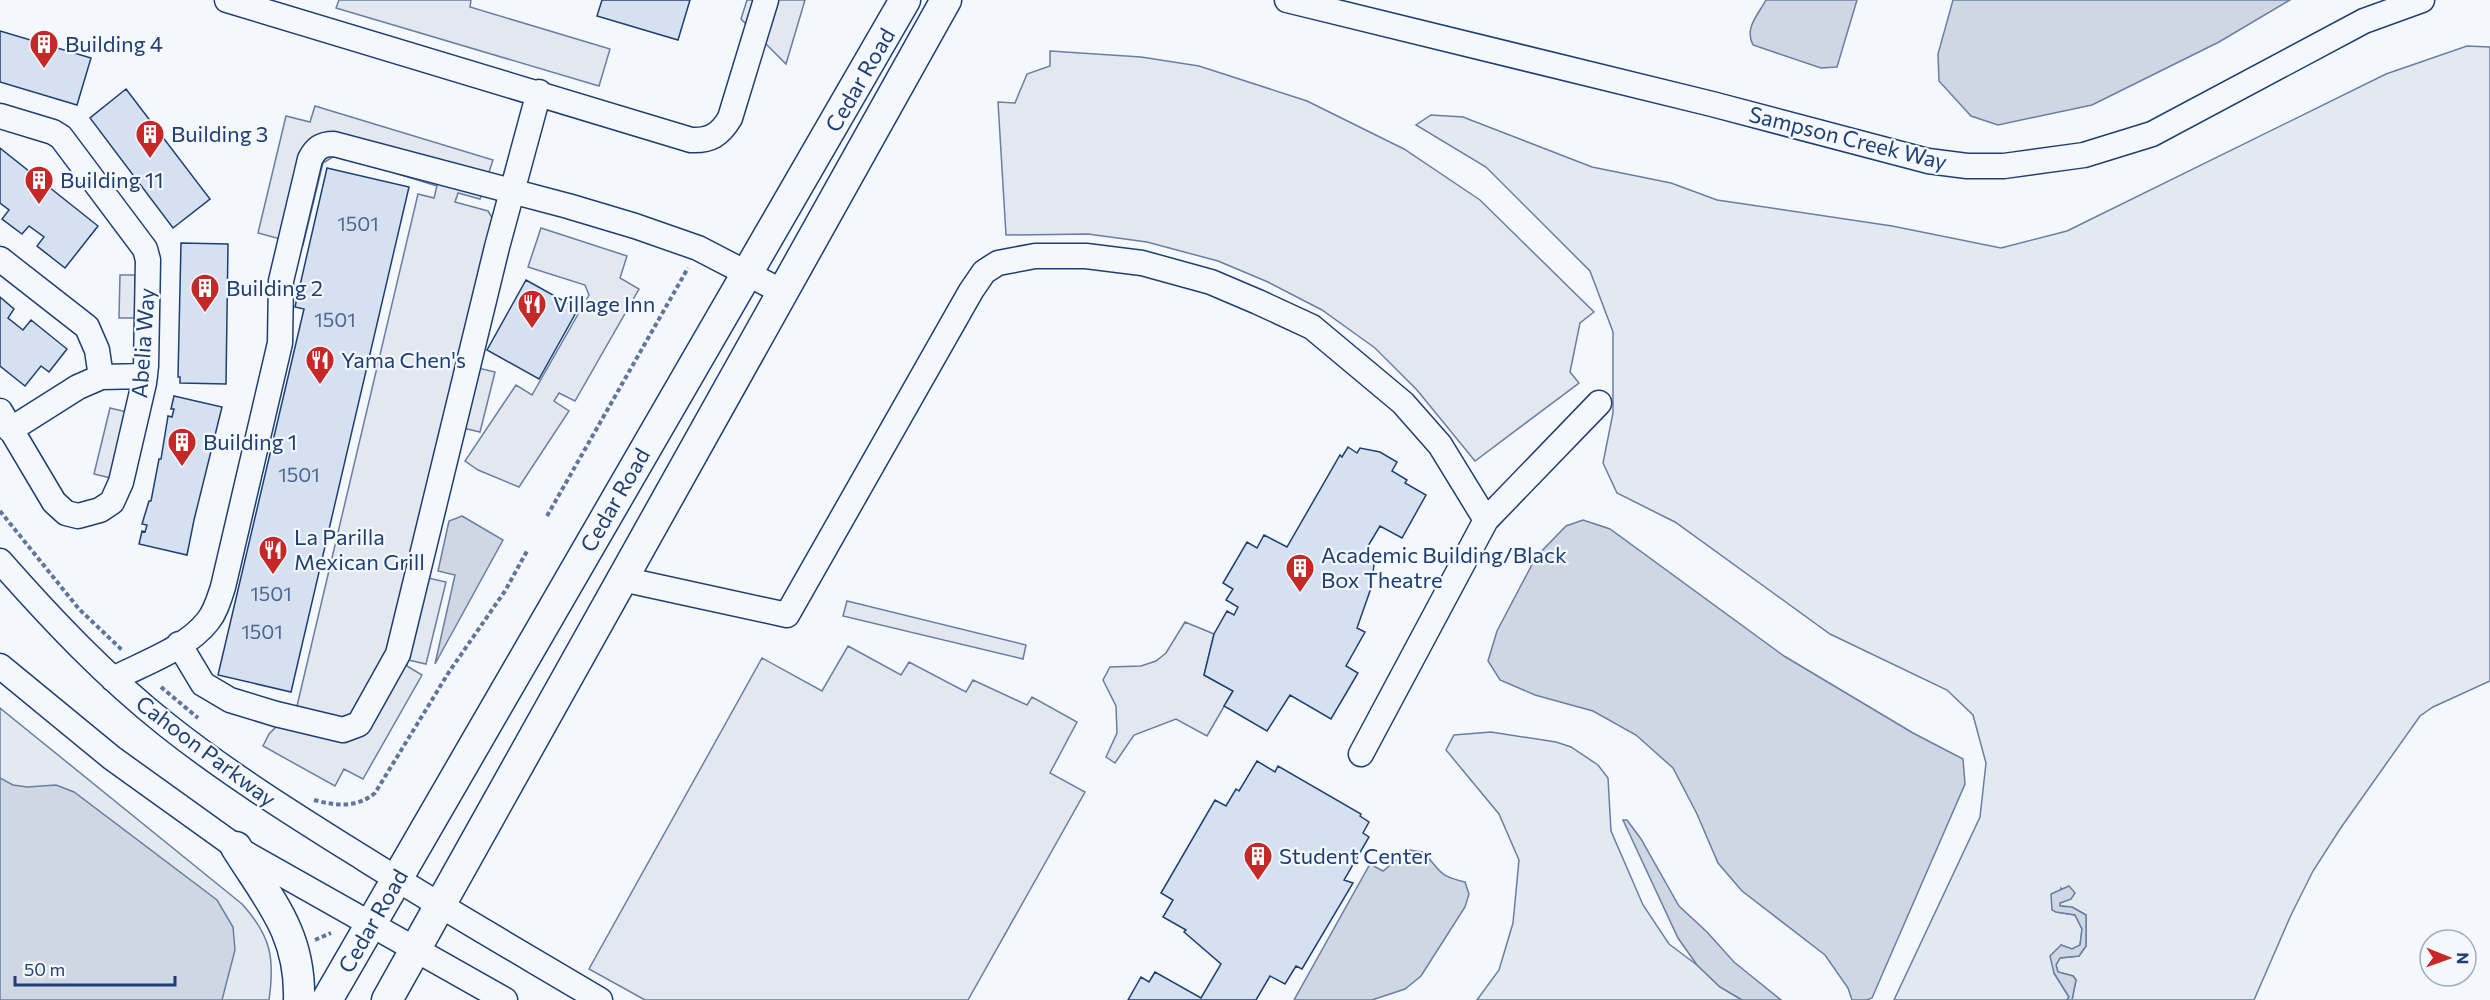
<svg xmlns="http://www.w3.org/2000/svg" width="2490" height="1000" font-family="Commissioner,sans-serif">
  <rect width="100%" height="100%" fill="#f4f7fb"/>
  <path fill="#e3e9f0" stroke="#687fa3" stroke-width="1.5" d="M2467 46 2490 47V681L2433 707 2420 716 2340 829 2313 871 2291 915 2254 1000H2072L2076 980 2073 976 2058 972 2056 965 2060 958 2079 956 2086 946V915L2072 907 2060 906V903L2071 899 2061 888 2056 912 2075 915 2082 929 2080 946 2072 949 2061 945 2054 973 2069 997 2067 1000H1894L1980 817 1986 763 1973 715 1947 690 1830 634 1675 522 1617 493 1603 463 1613 413V332L1590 271 1486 167 1416 125 1431 115 1463 117 1592 167 1671 183 1717 200 1892 226 2001 248 2067 231 2386 74Z
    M0 708 242 904C271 936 275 958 269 1000H0Z
    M1491 732 1556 742 1571 747 1598 765 1608 778 1611 831 1643 905 1669 944 1697 965 1720 987 1742 1000H1477L1499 970 1513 923 1519 860 1499 814 1446 750 1454 735Z"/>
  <path fill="#e3e8f0" stroke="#687fa3" stroke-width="1.5" d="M339 0H471L470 7 610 49 599 86 336 8Z
    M747 0H805L786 64 741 19Z
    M1050 51 1141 57 1199 66 1307 101 1404 149 1480 200 1594 312 1580 323 1570 372 1579 383 1475 461 1417 390 1375 348 1322 310 1268 282 1218 261 1147 242 1088 234 1006 235 998 102 1015 103 1027 74 1050 66Z
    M315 106 493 160 480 199 458 193 455 202 488 211 507 242 478 368 495 372 480 432 463 428 428 578 446 582 426 664 408 660 407 666 422 675 363 779 344 769 335 786 263 746 269 734 297 706 418 194 434 198 437 186 336 155 323 163 303 245 258 233 286 116 310 122Z
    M541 228 627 256 620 278 639 289 575 401 559 393 554 401 569 411 519 487 478 470 465 461 516 385 532 395 589 295 585 285 528 267Z
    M120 275H135V318H119Z
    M110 408 127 412 111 478 94 474Z
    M847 601 1026 645 1023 659 843 616Z
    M1185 622 1214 634 1204 675 1233 691 1207 736 1176 719 1134 735 1115 763 1106 757 1117 733 1116 706 1103 680 1110 667 1141 666 1156 661 1166 653Z
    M848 646 901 675 909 662 966 692 973 680 1027 705 1032 697 1077 722 1050 773 1085 792 968 1000H645L589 969 762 658 822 691Z"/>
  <path fill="#cfd7e4" stroke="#687fa3" stroke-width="1.5" d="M1766 0H1857L1837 67 1821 68 1753 45C1744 28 1758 15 1766 0Z
    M1953 0H2290L2219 42 2092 105 1998 125 1971 116 1939 81 1938 54Z
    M462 516 503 540 435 664 455 575 438 571 449 521Z
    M1583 520 1610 529 1784 656 1913 733 1963 759 1965 784 1872 998 1867 1000H1852L1848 988 1825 955 1742 891 1718 863 1697 814 1673 768 1636 735 1593 711 1535 695 1500 680 1488 661 1497 631 1536 557 1566 526Z
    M0 778 13 785 27 787 56 785 74 792 217 900 233 927 235 950 222 1000H0Z
    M1623 820H1627L1641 839 1679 906 1707 932 1734 962 1781 1000H1742L1720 987 1697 965 1678 938Z
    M1409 850 1423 852C1441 870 1437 876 1465 882L1469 894 1465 907 1421 976 1405 989 1372 1000H1294L1370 864 1383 871Z
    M2069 886 2075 893 2071 899 2060 903V906L2072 907 2086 915V946L2079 956 2060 958 2056 965 2058 972 2073 976 2076 980 2072 1000H2067L2069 997 2054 973 2050 956 2061 945 2072 949 2080 945 2082 929 2075 915 2056 912 2052 910 2051 894Z"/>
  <path fill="#d5e0f0" stroke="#1d3f73" stroke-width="1.5" d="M602 0H690L678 40 597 16Z
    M0 31 91 58 77 105 0 82Z
    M126 89 210 199 173 228 90 118Z
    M0 148 98 226 65 268 37 246 44 237 29 226 22 234 2 219 9 210 0 203Z
    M327 168 409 187 291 692 218 675 304 309 295 307Z
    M181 243 228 244 226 384 180 383V377H178Z
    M526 280 578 309 539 379 487 350Z
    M0 297 14 309 8 318 23 330 31 320 67 349 49 372 41 366 25 386 0 366Z
    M174 396 222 407 194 520 187 555 139 544 142 531 145 532 147 525 142 524 149 501H151L159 459H161L168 416 172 417 174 409H171Z
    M1348 447 1357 453 1360 448 1380 452 1397 462 1392 471 1407 480 1405 483 1426 495 1402 538 1380 526 1365 551 1375 557 1371 588 1357 628 1365 632 1346 666 1358 673 1331 719 1290 695 1267 731 1224 706 1233 691 1204 675 1214 634 1227 611 1234 615 1238 607 1226 600 1233 589 1223 583 1247 542 1257 548 1264 535 1287 547 1340 455 1342 457Z
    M1257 761 1275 772 1278 766 1361 814 1360 816 1369 822 1363 833 1369 837 1344 880 1353 883 1302 969 1296 966 1285 984 1270 976 1256 1000H1128L1141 977 1149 982 1155 972 1201 998 1221 964 1184 932 1186 930 1163 917 1173 900 1161 893 1215 800 1226 806 1236 789 1239 791Z"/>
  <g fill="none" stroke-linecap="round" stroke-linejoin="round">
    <g stroke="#1d3f73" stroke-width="27">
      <path id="minor" d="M227 0 691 140C710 141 720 135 730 118L766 0
        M1287 0 1712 104 1928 161 1967 166H2004L2084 155 2152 134 2364 21 2422 0
        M0 116 53 132 61 137 145 249 148 260 146 366 144 383 121 482 112 502 100 510 78 516 66 513 54 502 0 411
        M0 259 87 327 97 350 101 377
        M10 430 78 387 101 377 145 376
        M1486 520 1599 403
        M0 561C52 620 106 677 168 726 230 775 296 816 363 858 441 907 521 953 600 1000
        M622 579 787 615 971 291 984 272 998 263 1035 256H1086L1142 263 1211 282 1258 302 1312 327 1403 403 1440 445 1486 520 1361 754
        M179 644 203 684 230 700 276 714 343 730 359 724 398 654 497 247 539 92
        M0 666 112 758 243 852 505 1000
        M113 679C144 663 186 649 208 621 216 611 219 599 223 587L280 343 281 281 310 159C316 148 321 144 334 144L568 206 635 226 698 248 781 291"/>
    </g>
    <g stroke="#1d3f73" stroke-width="33">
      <path id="major" d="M236 847C269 900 301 933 299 1000
        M327 1000 905 0
        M387 1000 946 0"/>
    </g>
    <path stroke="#5e769c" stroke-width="4" stroke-dasharray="4.5 3" stroke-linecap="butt" d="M0 511 79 609 122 650
      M547 516 688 268
      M161 687 198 718
      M314 800C336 806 357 808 375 793L449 672 505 591 527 551
      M315 940 331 933"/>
    <use href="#minor" stroke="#f4f7fb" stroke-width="24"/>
    <use href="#major" stroke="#f4f7fb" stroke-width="30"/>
  </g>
  <defs>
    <g id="building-pin" transform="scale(1.5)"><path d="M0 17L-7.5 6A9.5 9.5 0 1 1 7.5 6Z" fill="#c62828" stroke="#f4f7fb"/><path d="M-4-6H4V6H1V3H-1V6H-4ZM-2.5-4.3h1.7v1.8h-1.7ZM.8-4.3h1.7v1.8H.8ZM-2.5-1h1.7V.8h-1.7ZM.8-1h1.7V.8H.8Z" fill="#fff"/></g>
    <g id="restaurant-pin" transform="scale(1.5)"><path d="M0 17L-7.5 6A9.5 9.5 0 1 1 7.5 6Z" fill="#c62828" stroke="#f4f7fb"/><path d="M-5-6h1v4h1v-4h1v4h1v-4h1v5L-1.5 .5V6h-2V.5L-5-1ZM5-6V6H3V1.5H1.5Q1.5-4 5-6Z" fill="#fff"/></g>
  </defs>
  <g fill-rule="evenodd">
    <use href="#building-pin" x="44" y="44"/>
    <use href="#building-pin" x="150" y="134"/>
    <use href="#building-pin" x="39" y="180"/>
    <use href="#building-pin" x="205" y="288"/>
    <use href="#restaurant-pin" x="532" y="304"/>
    <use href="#restaurant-pin" x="320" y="360"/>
    <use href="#building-pin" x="182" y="442"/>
    <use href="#restaurant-pin" x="273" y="550"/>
    <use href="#building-pin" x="1300" y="568"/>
    <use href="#building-pin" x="1258" y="856"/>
  </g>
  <g text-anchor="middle" stroke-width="4.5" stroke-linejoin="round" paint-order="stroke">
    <g font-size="20" fill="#4b6792">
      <text x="358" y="231">1501</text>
      <text x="335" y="327">1501</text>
      <text x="299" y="482">1501</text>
      <text x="271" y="601">1501</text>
      <text x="262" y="639">1501</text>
    </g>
    <g font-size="22" fill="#1d3f73" stroke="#f4f7fb" text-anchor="start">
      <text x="65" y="52">Building 4</text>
      <text x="171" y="142">Building 3</text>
      <text x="60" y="188">Building 11</text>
      <text x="226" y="296">Building 2</text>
      <text x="553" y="312">Village Inn</text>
      <text x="341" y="368">Yama Chen's</text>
      <text x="203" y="450">Building 1</text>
      <text x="294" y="545">La Parilla<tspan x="294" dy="25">Mexican Grill</tspan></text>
      <text x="1321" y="563">Academic Building/Black<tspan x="1321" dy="25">Box Theatre</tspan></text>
      <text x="1279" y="864">Student Center</text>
    </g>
    <g font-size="22" fill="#1d3f73" stroke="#f4f7fb">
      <text transform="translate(860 80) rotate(-60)" y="8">Cedar Road</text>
      <text transform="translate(1848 138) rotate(14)" y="8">Sampson Creek Way</text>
      <text transform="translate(143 343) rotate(-86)" y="8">Abelia Way</text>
      <text transform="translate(615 500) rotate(-60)" y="8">Cedar Road</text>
      <text transform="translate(206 751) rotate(37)" y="8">Cahoon Parkway</text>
      <text transform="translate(373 921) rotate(-60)" y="8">Cedar Road</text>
    </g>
  </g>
  <g transform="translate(2448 958) rotate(91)"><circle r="28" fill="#f4f7fb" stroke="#9eadc5" stroke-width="1.5"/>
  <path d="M0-4.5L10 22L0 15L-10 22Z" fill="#c62828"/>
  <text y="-9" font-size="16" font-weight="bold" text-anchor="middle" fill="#1d3f73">N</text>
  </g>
  <path d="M15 976v9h160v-9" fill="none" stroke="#1d3f73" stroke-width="3"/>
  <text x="24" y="976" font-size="18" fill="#1d3f73" stroke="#f4f7fb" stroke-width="4.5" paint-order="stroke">50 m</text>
</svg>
